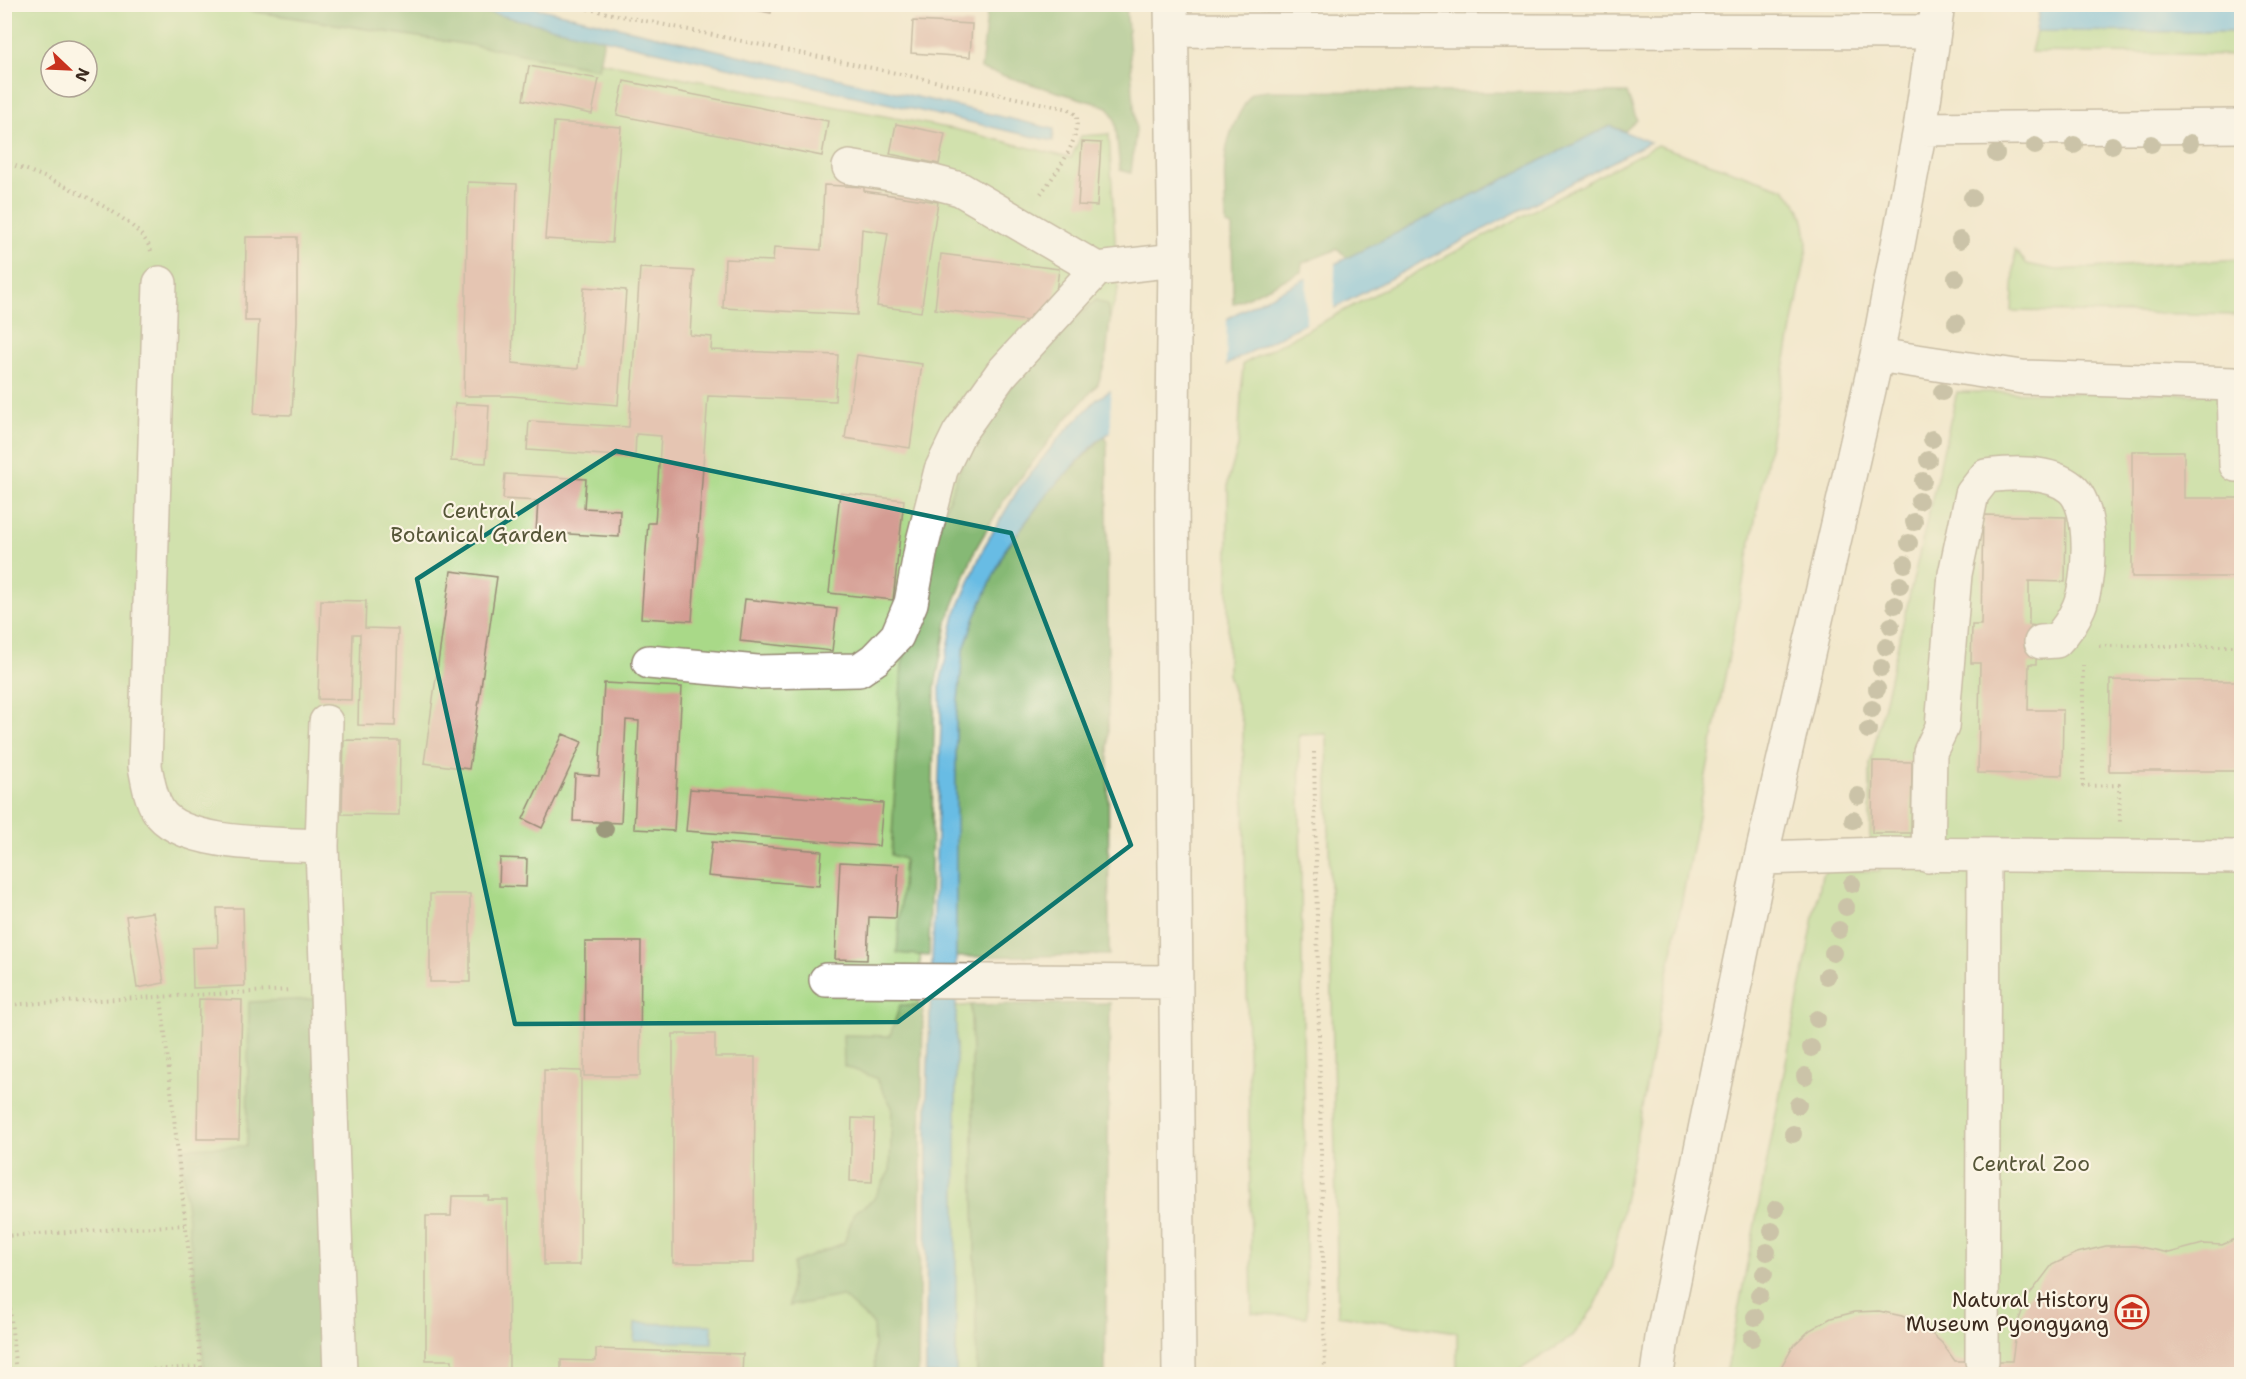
<svg xmlns="http://www.w3.org/2000/svg" width="2246" height="1379" font-family="'Shantell Sans',sans-serif">
  <rect width="100%" height="100%" fill="#fcf5e5"/>
  <filter id="ink" filterUnits="userSpaceOnUse"><feTurbulence type="fractalNoise" baseFrequency=".0167" numOctaves="2"/><feDisplacementMap in="SourceGraphic" scale="12" xChannelSelector="R" yChannelSelector="G"/><feConvolveMatrix kernelMatrix="1 2 1 2 8 2 1 2 1" color-interpolation-filters="sRGB"/></filter>
  <filter id="wash" filterUnits="userSpaceOnUse"><feTurbulence type="fractalNoise" baseFrequency=".008" numOctaves="4" result="noise"/><feDisplacementMap in="SourceGraphic" scale="24" xChannelSelector="R" yChannelSelector="G"/><feGaussianBlur stdDeviation="1.35" result="paint"/><feColorMatrix in="noise" values="0 0 0 0 0 0 0 0 0 0 0 0 0 0 0 0 0 1.4 0 .05"/><feComposite in="paint" operator="in"/></filter>
  <g filter="url(#wash)">
    <rect width="100%" height="100%" fill="#f2e8cc"/>
    <path fill="#a9d988" stroke="#728253" stroke-width="1.5" fill-rule="evenodd" d="M5 5H276L490 41 958 130 1071 158 1081 136 1109 134 1118 290 1094 372 1057 418 972 548 944 617 932 685 912 1153 911 1374H5ZM51 51H87V87H51Z
      M2036 31 2241 32V55L2031 52Z
      M1657 145 1784 189C1803 207 1807 224 1807 250L1611 1269 1595 1306 1572 1337 1513 1374H1457V1332L1338 1315 1327 734 1299 735 1307 1317 1252 1313 1243 725 1228 674V481L1238 447 1243 364Z
      M2015 250 2027 264 2056 270 2241 259V315L2012 311Z
      M1957 392 2241 394V1374H1726L1822 875 1827 870 1880 871 1870 836V764Z
      M971 1005 977 1374H956L954 1007Z"/>
    <path fill="#86b974" stroke="#607249" stroke-width="1.5" d="M212 5H454L604 38 598 69 496 49Z
      M988 5H1126L1136 130 1131 173 1120 170 1115 120 1108 107 981 69Z
      M1269 91 1627 93 1637 120 1625 131 1610 126 1347 258 1338 249 1302 263 1301 272 1233 304 1232 227 1226 225C1225 167 1217 144 1252 93Z
      M1096 300 1107 305 1110 320 1106 359 1098 384 1061 425 1004 500 976 548 948 618 935 687 929 956 897 953 904 859 891 855 902 664 941 520 962 464 995 406 1038 354Z
      M1104 436 1107 443 1109 955 954 957 956 720 963 652 975 617 1005 550 1046 495Z
      M315 999 325 1374H205L180 1148 247 1146 249 1002Z
      M1110 1003 1105 1374H977L971 1005Z
      M900 1005H923L918 1374H875L873 1324 842 1296 789 1306 793 1263 844 1243 854 1213 873 1200 890 1170 892 1107 876 1078 844 1066 843 1035 890 1036Z"/>
    <path fill="#68bce4" stroke="#527381" stroke-width="1.5" d="M2040 4 2241 5V32L2036 31Z
      M454 5H524L1054 129 1053 141Z
      M1610 126 1650 142 1237 359 1099 439 1046 495 1005 550 975 617 963 652 956 720V1374H926L927 1096 941 727 940 685 955 615 984 547 1019 488 1058 439 1097 399 1235 314Z
      M635 1323 712 1325V1343L634 1341Z"/>
    <path fill="#f2e8cc" d="M1335 261 1334 311 1306 324 1307 275Z
      M1227 315 1226 368 1111 435V386Z"/>
    <g id="blocks">
      <path fill="#d49c93" d="M726 4H772L771 13Z
        M913 21 972 24 970 57 911 53Z
        M529 66 599 79 592 114 523 100Z
        M624 81 828 121 822 156 617 115Z
        M554 122 621 127 612 243 545 239Z
        M896 124 945 134 939 164 890 154Z
        M1082 142 1101 143 1097 206 1078 205Z
        M468 182 517 184 512 363 578 369 584 287 626 290 618 405 512 396H464Z
        M824 185 864 187V191L938 202 921 312 877 306 888 233 862 229 857 315 723 308 725 259 773 261 774 247 821 250Z
        M246 237H297V321L292 415 254 414 259 321H245Z
        M941 254 1059 269 1055 300 1036 322 935 309Z
        M640 268 694 271 690 335 712 337 711 350 838 355 835 401 708 396 692 621 641 618 648 523H655L661 436 636 434 635 457 527 450 529 421 629 427Z
        M857 355 922 364 910 448 845 438Z
        M455 403 489 405 486 463 451 461Z
        M2132 451H2184V498H2242V577H2132Z
        M505 474 586 479 584 508 620 510 619 537 536 532 538 501 503 499Z
        M840 493 904 500 893 600 829 593Z
        M1983 515 2066 517 2065 582 2029 581V625L2037 626 2036 664H2029L2028 710H2063L2062 775 1978 773 1980 663H1971L1972 625H1981Z
        M451 571 497 577 469 769 424 763Z
        M745 599 837 609 832 651 740 641Z
        M321 600 366 601 365 628 398 629 395 726 358 725 360 634H353L351 700 318 699Z
        M2110 680 2242 681V771H2109Z
        M604 683 682 687 674 831 634 829 639 721 626 720 621 823 573 821 575 774 599 776Z
        M563 734 582 742 542 828 523 819Z
        M344 740 400 741 399 815 342 814Z
        M1873 761 1912 762 1911 833H1872Z
        M690 789 883 803 879 846 686 831Z
        M712 842 822 851 819 886 708 876Z
        M500 858 527 859 526 887 499 886Z
        M840 862 899 865 896 918 869 917 867 960 835 959Z
        M430 894H470V982H430Z
        M217 908H243L245 986 193 988 192 948 218 947Z
        M153 912 164 983 137 988 126 916Z
        M585 942H641L640 1076H584Z
        M199 999 242 1000 239 1139H197Z
        M673 1034H715V1057H755L754 1263H673Z
        M544 1070 581 1071 580 1265H544Z
        M852 1118 874 1119 872 1182 850 1181Z
        M452 1196H489L488 1200H508L509 1374H452V1360H426V1216H451Z
        M2242 1236V1374H1777L1793 1346 1810 1330 1831 1318 1855 1312 1879 1311 1902 1316 1924 1327 1942 1343 1955 1361H2012L2017 1325 2027 1298 2052 1265 2077 1253 2106 1246H2135L2169 1253 2203 1244 2222 1245Z
        M596 1349 743 1354 742 1374H561V1360L596 1361Z"/>
    </g>
  </g>
  <g filter="url(#ink)">
    <use href="#blocks" fill-opacity="0" stroke="#968975" stroke-width="1.5"/>
    <g fill="none" stroke-linecap="round" stroke-linejoin="round">
      <g stroke="#968975" stroke-width="36">
        <path id="minor" d="M1171 4 1175 260 1172 494 1179 1374
          M1171 30 1934 32
          M1920 129 2242 126
          M849 167 926 180 960 189 1097 269 1175 260
          M160 283 145 766C148 781 150 797 158 810 179 847 284 844 322 846
          M1877 355 2022 377 2234 384 2236 465
          M649 662 757 672 859 670 875 659 897 636 911 603 921 549 941 470 959 433 1001 374 1097 269
          M326 722 322 846 340 1374
          M1928 856 1930 752 1942 727 1955 574 1972 494 1986 476C2012 473 2049 470 2071 488 2095 508 2090 581 2079 607 2073 621 2066 631 2056 641L2041 642
          M1761 858 1881 854 2242 857
          M826 980 1176 982
          M1982 1361 1984 856
          M1657 1374 1662 1338 1761 858 1877 355 1920 129 1938 4"/>
      </g>
      <path stroke="#968975" stroke-width="4" stroke-dasharray="1.5 4.5" stroke-linecap="butt" d="M564 4 1069 109 1077 116C1079 145 1055 174 1039 196
        M4 162C39 173 140 214 151 251
        M2099 646H2242
        M2083 665V786L2119 785 2120 822
        M1314 752 1325 1374
        M4 1005 291 990
        M4 1236 185 1225
        M4 1243 16 1374
        M75 1374 201 1367 161 997"/>
      <use href="#minor" stroke="#fff" stroke-width="33"/>
    </g>
    <g fill="#9c987b">
      <circle cx="2190" cy="143" r="9"/>
      <circle cx="2151" cy="144" r="9"/>
      <circle cx="2074" cy="145" r="9"/>
      <circle cx="2112" cy="145" r="9"/>
      <circle cx="2035" cy="146" r="9"/>
      <circle cx="1996" cy="154" r="9"/>
      <circle cx="1972" cy="198" r="9"/>
      <circle cx="1960" cy="240" r="9"/>
      <circle cx="1956" cy="278" r="9"/>
      <circle cx="1956" cy="323" r="9"/>
      <circle cx="1942" cy="392" r="9"/>
      <circle cx="1932" cy="439" r="9"/>
      <circle cx="1928" cy="460" r="9"/>
      <circle cx="1923" cy="481" r="9"/>
      <circle cx="1919" cy="501" r="9"/>
      <circle cx="1914" cy="522" r="9"/>
      <circle cx="1909" cy="543" r="9"/>
      <circle cx="1905" cy="564" r="9"/>
      <circle cx="1900" cy="585" r="9"/>
      <circle cx="1895" cy="605" r="9"/>
      <circle cx="1891" cy="626" r="9"/>
      <circle cx="1886" cy="647" r="9"/>
      <circle cx="1881" cy="668" r="9"/>
      <circle cx="1877" cy="689" r="9"/>
      <circle cx="1872" cy="709" r="9"/>
      <circle cx="1868" cy="730" r="9"/>
      <circle cx="1858" cy="796" r="9"/>
      <circle cx="1853" cy="820" r="9"/>
      <circle cx="605" cy="829" r="9"/>
      <circle cx="1852" cy="884" r="9"/>
      <circle cx="1846" cy="907" r="9"/>
      <circle cx="1839" cy="930" r="9"/>
      <circle cx="1833" cy="953" r="9"/>
      <circle cx="1827" cy="976" r="9"/>
      <circle cx="1817" cy="1019" r="9"/>
      <circle cx="1811" cy="1048" r="9"/>
      <circle cx="1805" cy="1076" r="9"/>
      <circle cx="1798" cy="1105" r="9"/>
      <circle cx="1793" cy="1134" r="9"/>
      <circle cx="1776" cy="1209" r="9"/>
      <circle cx="1772" cy="1231" r="9"/>
      <circle cx="1767" cy="1252" r="9"/>
      <circle cx="1764" cy="1274" r="9"/>
      <circle cx="1759" cy="1295" r="9"/>
      <circle cx="1755" cy="1317" r="9"/>
      <circle cx="1752" cy="1338" r="9"/>
    </g>
  </g>
  <path d="M0 0H2246V1379H0ZM616 451 1011 533 1131 845 898 1022 515 1024 417 579Z" fill="#f2e8cc" fill-opacity=".55" fill-rule="evenodd"/>
  <path fill="none" stroke="#0f766e" stroke-width="4.5" stroke-linejoin="round" d="M616 451 1011 533 1131 845 898 1022 515 1024 417 579Z"/>
  <defs>
    <g id="museum-ring" transform="scale(1.725)"><circle r="9.5" fill="#fcf5e5" stroke="#c8321e" stroke-width="1.5"/><path d="M0-6L6-3V-2H-6V-3ZM-5-1h2V3h-2ZM-1-1h2V3h-2ZM3-1h2V3H3ZM-6 4H6V6H-6Z" fill="#c8321e"/></g>
  </defs>
  <g fill-rule="evenodd">
    <use href="#museum-ring" x="2132" y="1312"/>
  </g>
  <g text-anchor="middle" stroke-width="4.5" stroke-linejoin="round" paint-order="stroke">
    <g font-size="21" fill="#565638" stroke="#fcf5e5">
      <text x="479" y="518">Central<tspan x="479" dy="24">Botanical Garden</tspan></text>
      <text x="2031" y="1171">Central Zoo</text>
    </g>
    <g font-size="21" fill="#3b2a1e" stroke="#fcf5e5" text-anchor="end">
      <text x="2109" y="1307">Natural History<tspan x="2109" dy="24">Museum Pyongyang</tspan></text>
    </g>
  </g>
  <rect width="2246" height="1379" fill="none" stroke="#fcf5e5" stroke-width="24"/>
  <g transform="translate(69 69) rotate(113)"><circle r="28" fill="#fcf5e5" stroke="#afa495" stroke-width="1.5"/>
  <path d="M0-4.5L10 22L0 15L-10 22Z" fill="#c8321e"/>
  <text y="-9" font-size="16" font-weight="bold" text-anchor="middle" fill="#3b2a1e">N</text>
  </g>
</svg>
